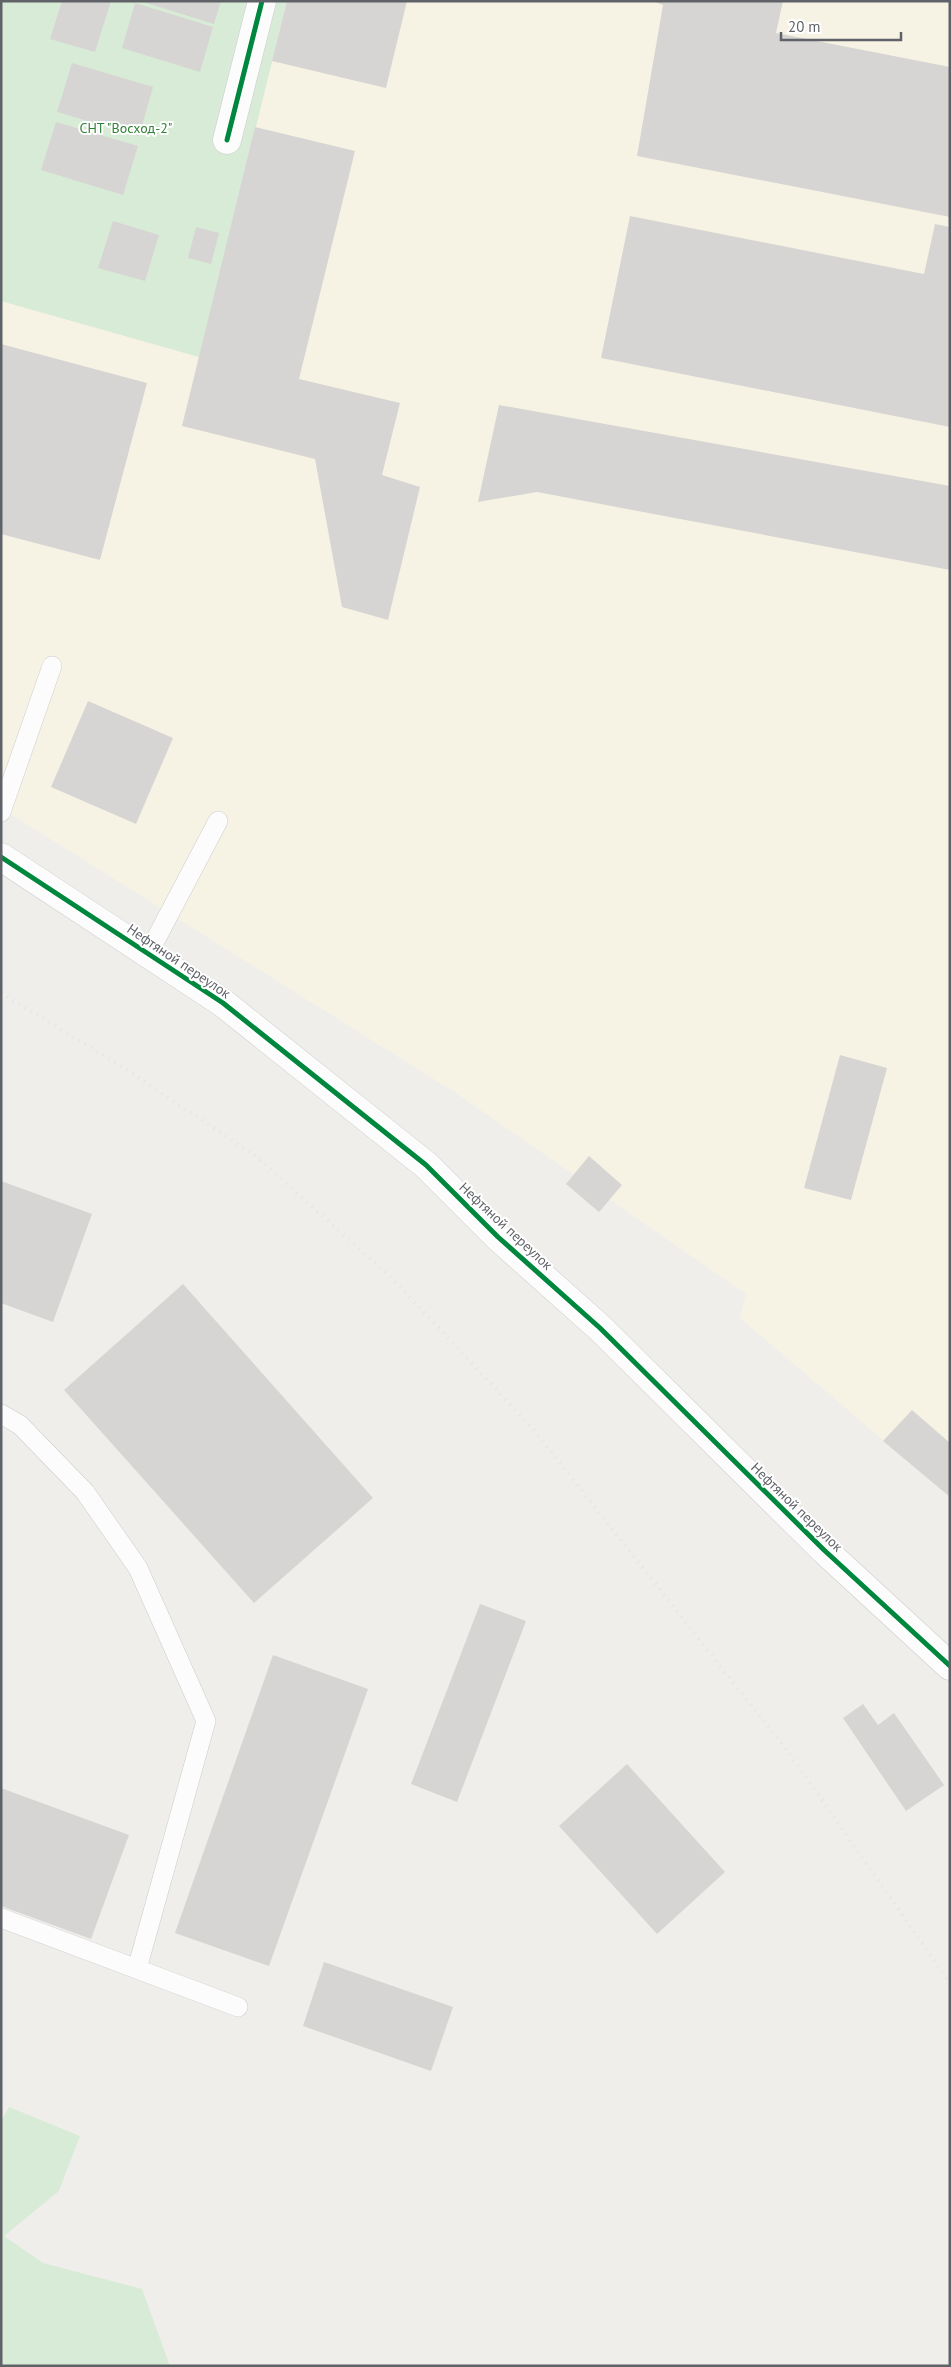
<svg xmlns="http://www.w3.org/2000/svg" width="951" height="2367" font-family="'PT Sans',sans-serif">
  <rect width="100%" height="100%" fill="#efeeea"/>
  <path fill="#f7f3e4" d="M287 1H950V1497L740 1318 746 1294 456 1093 1 808V301L199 357Z"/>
  <path fill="#d8ebd6" d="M1 1H287L199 357 1 301Z
    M9 2107 80 2136 59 2191 4 2236 43 2263 142 2289 170 2366H1V2121Z"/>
  <path fill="#d6d5d3" d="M62 1H111L95 52 50 39Z
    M140 1H221L214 24Z
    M287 1H407L386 88 272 61Z
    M653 1H783L776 33 950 67V217L637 156 663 5Z
    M135 3 213 27 200 72 122 48Z
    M72 63 153 87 139 136 57 112Z
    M56 122 138 146 123 195 41 170Z
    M255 127 355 151 299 379 400 403 382 475 420 487 388 620 342 607 315 459 182 426Z
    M630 216 924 274 935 224 950 227V427L601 358Z
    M113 221 159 235 145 281 98 268Z
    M196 227 219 233 211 264 188 258Z
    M1 344 147 383 100 560 1 534Z
    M499 405 950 486V570L537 492 478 502Z
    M88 701 173 738 136 824 51 787Z
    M840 1055 887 1068 851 1200 804 1188Z
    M589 1156 622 1185 599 1212 566 1184Z
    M1 1181 92 1214 53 1322 1 1303Z
    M183 1284 373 1498 254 1603 64 1390Z
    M912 1410 950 1443V1497L883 1441Z
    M480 1604 526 1621 457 1802 411 1784Z
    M273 1655 368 1689 269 1966 175 1933Z
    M863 1704 878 1725 894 1713 944 1785 906 1811 843 1718Z
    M627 1764 725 1872 657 1934 559 1826Z
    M1 1788 129 1835 91 1939 1 1906Z
    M324 1962 453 2007 431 2071 303 2026Z"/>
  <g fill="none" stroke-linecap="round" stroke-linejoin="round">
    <g stroke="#cbcccc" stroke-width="20">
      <path id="lane" d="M1 812 52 666
        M148 954 218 821
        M1 1414 20 1425 85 1492 138 1568 206 1721 137 1969
        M1 1918 238 2007"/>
    </g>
    <g stroke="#cbcccc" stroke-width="29">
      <path id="street" d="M227 140 262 1
        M1 857 223 1003 426 1165 498 1237 600 1328 824 1550 950 1666"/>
    </g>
    <use href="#lane" stroke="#fdfcfc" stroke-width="19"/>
    <use href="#street" stroke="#fdfcfc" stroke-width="28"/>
    <path stroke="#e4e4e4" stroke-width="4" stroke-dasharray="1 6" stroke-linecap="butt" d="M1 993 121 1066 254 1155 392 1278 534 1430 792 1757 950 1983"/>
    <g stroke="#fff" stroke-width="8">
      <path id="cycleway" d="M227 140 262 1
        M1 857 223 1003 426 1165 498 1237 600 1328 824 1550 950 1666"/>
    </g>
    <use href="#cycleway" stroke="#00873e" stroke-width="5"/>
  </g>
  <g text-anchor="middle" stroke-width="4" stroke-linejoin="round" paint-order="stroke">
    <g font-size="14" fill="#348238" stroke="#fff">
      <text x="126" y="133">СНТ "Восход-2"</text>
    </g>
    <g font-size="14" fill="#5f6368" stroke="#fff">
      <text transform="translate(179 961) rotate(34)" y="5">Нефтяной переулок</text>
      <text transform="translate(506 1226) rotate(43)" y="5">Нефтяной переулок</text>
      <text transform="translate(797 1507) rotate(44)" y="5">Нефтяной переулок</text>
    </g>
  </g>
  <rect width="951" height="2367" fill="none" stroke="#5f6368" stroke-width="5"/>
  <path d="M781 32v8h120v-8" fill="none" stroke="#5f6368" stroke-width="2.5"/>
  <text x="788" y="32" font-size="15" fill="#5f6368" stroke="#ffffff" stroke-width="4" paint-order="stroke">20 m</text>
</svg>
